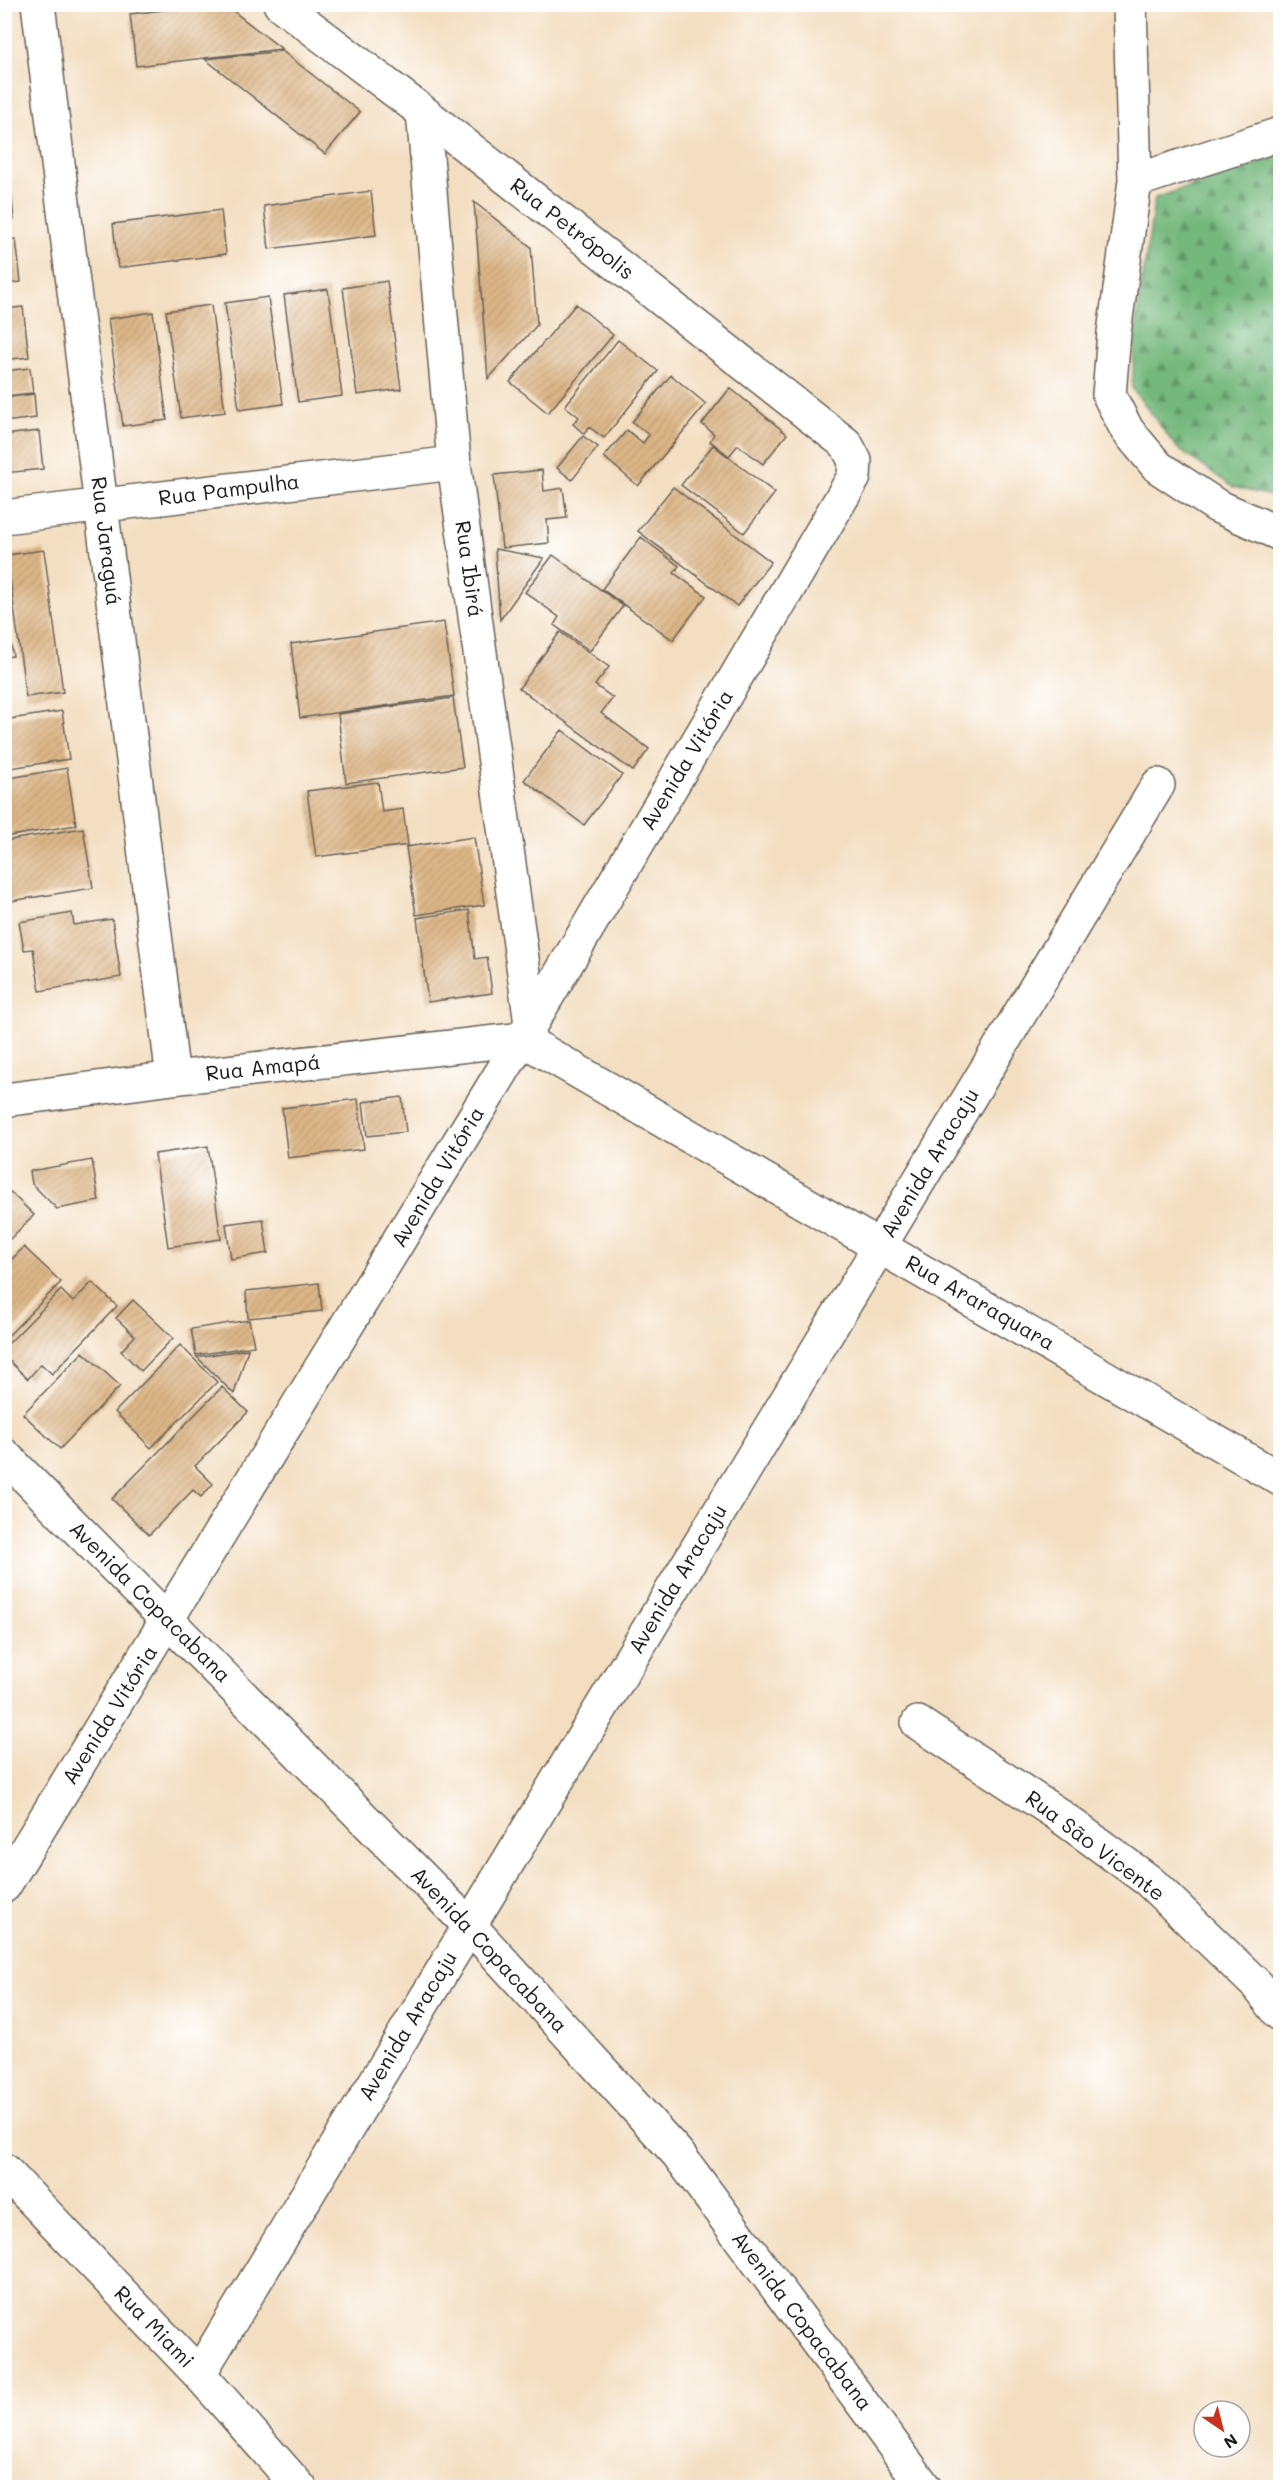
<svg xmlns="http://www.w3.org/2000/svg" width="1285" height="2492" font-family="Mali,sans-serif">
  <defs>
    <pattern id="forest-firs" width="22" height="20" patternUnits="userSpaceOnUse" patternTransform="scale(1.5)"><rect width="22" height="20" fill="#74b87d"/><path d="M5 1l3.5 6h-7zM16 11l3.5 6h-7z" fill="#5e9566"/></pattern>
    <pattern id="building-hatch" width="6" height="6" patternUnits="userSpaceOnUse" patternTransform="scale(1.5)"><rect width="6" height="6" fill="#dcb687"/><path d="M-1 1l2-2M0 6l6-6M5 7l2-2" fill="none" stroke="#bc9c74"/></pattern>
  </defs>
  <rect width="100%" height="100%" fill="#fff"/>
  <filter id="ink" filterUnits="userSpaceOnUse"><feTurbulence type="fractalNoise" baseFrequency=".0167" numOctaves="2"/><feDisplacementMap in="SourceGraphic" scale="12" xChannelSelector="R" yChannelSelector="G"/><feConvolveMatrix kernelMatrix="1 2 1 2 8 2 1 2 1" color-interpolation-filters="sRGB"/></filter>
  <filter id="wash" filterUnits="userSpaceOnUse"><feTurbulence type="fractalNoise" baseFrequency=".008" numOctaves="4" result="noise"/><feDisplacementMap in="SourceGraphic" scale="24" xChannelSelector="R" yChannelSelector="G"/><feGaussianBlur stdDeviation="1.35" result="paint"/><feColorMatrix in="noise" values="0 0 0 0 0 0 0 0 0 0 0 0 0 0 0 0 0 1.4 0 .05"/><feComposite in="paint" operator="in"/></filter>
  <g filter="url(#wash)">
    <rect width="100%" height="100%" fill="#f3dec1"/>
    <path fill="url(#forest-firs)" stroke="#486a4c" stroke-width="1.5" d="M1280 156V498L1233 487 1177 448 1132 388 1137 314 1155 198Z"/>
    <g id="blocks">
      <path fill="url(#building-hatch)" d="M215 4H224L282 49 136 66 130 14Z
        M282 51 360 112 325 154 205 59Z
        M9 174 14 219 4 220V175Z
        M371 191 376 235 269 249 264 206Z
        M474 202 531 247 537 325 488 379Z
        M221 210 226 254 118 268 113 224Z
        M16 239 21 282 4 284V240Z
        M387 281 401 389 357 395 343 288Z
        M328 289 342 396 298 402 284 295Z
        M268 297 283 404 239 410 225 303Z
        M576 304 613 335 548 413 510 382Z
        M211 305 225 412 181 418 166 311Z
        M23 307 29 357 4 360V309Z
        M153 312 167 420 123 426 108 319Z
        M618 340 658 371 604 438 589 427 584 434 573 424 579 417 565 406Z
        M30 368 33 393 4 396V371Z
        M671 375 706 404 638 486 604 457 627 430 643 443 649 435 632 422Z
        M730 388 787 434 763 464 738 445 729 456 710 441 714 434 702 424Z
        M34 394 36 418 4 422V398Z
        M39 431 43 469 4 473V435Z
        M583 436 598 447 572 480 557 468Z
        M713 445 775 493 744 533 681 485Z
        M542 470 544 491 563 488 567 518 547 520 549 543 502 548 494 475Z
        M673 487 771 562 737 606 638 531Z
        M641 537 679 566 674 573 706 596 673 640 602 589Z
        M495 549 544 558 500 620Z
        M44 550 63 692 26 697 7 555Z
        M553 555 623 606 590 651 554 625 559 617 525 592Z
        M4 605 13 656 4 657Z
        M444 622 454 696 300 718 291 644Z
        M560 632 609 667 595 685 613 698 601 713 649 749 633 771 519 688Z
        M453 698 463 767 346 783 338 714Z
        M62 711 69 759 4 769V720Z
        M562 730 622 775 584 825 524 780Z
        M67 768 76 825 4 837V779Z
        M378 782 382 812 403 809 408 845 316 857 307 791Z
        M83 828 93 888 4 902V841Z
        M474 837 484 905 416 915 406 847Z
        M469 910 475 959 487 957 492 993 428 1002 417 918Z
        M72 913 74 925 112 919 121 977 40 991 33 949 24 950 19 922Z
        M4 993 11 1028 4 1029Z
        M402 1097 406 1132 367 1136 363 1102Z
        M358 1099 364 1149 288 1158 282 1108Z
        M208 1146 221 1239 168 1247 155 1154Z
        M92 1160 99 1201 57 1209 32 1184 30 1171Z
        M4 1186 34 1215 4 1245Z
        M263 1219 268 1253 231 1259 226 1224Z
        M24 1247 61 1282 6 1338 4 1336V1267Z
        M92 1282 117 1306 52 1374 41 1364 28 1379 4 1356V1348L61 1290 73 1302Z
        M319 1283 322 1311 248 1318 246 1291Z
        M133 1300 173 1338 141 1371 121 1351 135 1336 116 1318Z
        M249 1320 254 1346 196 1355 191 1329Z
        M180 1345 217 1382 151 1448 115 1412Z
        M248 1349 234 1394 197 1357Z
        M83 1352 120 1386 60 1449 23 1414Z
        M222 1387 248 1412 195 1466 213 1484 201 1497 193 1490 149 1535 112 1499Z"/>
    </g>
  </g>
  <g filter="url(#ink)">
    <use href="#blocks" fill-opacity="0" stroke="#676056" stroke-width="1.5"/>
    <g fill="none" stroke-linecap="round" stroke-linejoin="round">
      <g stroke="#676056" stroke-width="36">
        <path id="street" d="M38 4 173 1078
          M1130 4 1135 181 1114 333 1109 395 1127 430 1158 467 1217 506 1280 534
          M423 112 454 463 531 1024
          M1135 181 1280 134
          M4 517 454 463
          M4 1100 173 1078 522 1039 1280 1479
          M918 1723 1056 1813 1149 1881 1258 1986 1280 2014
          M4 1886 522 1039 854 477 855 461 846 444 423 112 280 4
          M4 2170 199 2374 300 2488
          M199 2374 1158 785"/>
      </g>
      <g stroke="#676056" stroke-width="36">
        <path id="secondary" d="M4 1455 469 1925 678 2154 925 2488"/>
      </g>
      <use href="#street" stroke="#fff" stroke-width="33"/>
      <use href="#secondary" stroke="#fff" stroke-width="33"/>
    </g>
  </g>
  <g text-anchor="middle" stroke-width="5" stroke-linejoin="round" paint-order="stroke">
    <g font-size="21" fill="#1c1c1c" stroke="#fff">
      <text transform="translate(572 229) rotate(38)" y="7">Rua Petrópolis</text>
      <text transform="translate(229 490) rotate(-7)" y="7">Rua Pampulha</text>
      <text transform="translate(106 541) rotate(83)" y="7">Rua Jaraguá</text>
      <text transform="translate(469 569) rotate(82)" y="7">Rua Ibirá</text>
      <text transform="translate(687 760) rotate(-59)" y="7">Avenida Vitória</text>
      <text transform="translate(263 1068) rotate(-6)" y="7">Rua Amapá</text>
      <text transform="translate(930 1163) rotate(-59)" y="7">Avenida Aracaju</text>
      <text transform="translate(438 1177) rotate(-59)" y="7">Avenida Vitória</text>
      <text transform="translate(980 1303) rotate(30)" y="7">Rua Araraquara</text>
      <text transform="translate(678 1579) rotate(-59)" y="7">Avenida Aracaju</text>
      <text transform="translate(150 1602) rotate(45)" y="7">Avenida Copacabana</text>
      <text transform="translate(110 1715) rotate(-58)" y="7">Avenida Vitória</text>
      <text transform="translate(1095 1846) rotate(37)" y="7">Rua São Vicente</text>
      <text transform="translate(489 1950) rotate(47)" y="7">Avenida Copacabana</text>
      <text transform="translate(408 2026) rotate(-59)" y="7">Avenida Aracaju</text>
      <text transform="translate(802 2321) rotate(53)" y="7">Avenida Copacabana</text>
      <text transform="translate(154 2327) rotate(46)" y="7">Rua Miami</text>
    </g>
  </g>
  <rect width="1285" height="2492" fill="none" stroke="#fff" stroke-width="24"/>
  <g transform="translate(1222 2429) rotate(145)"><circle r="28" fill="#ffffff" stroke="#a4a4a4" stroke-width="1.5"/>
  <path d="M0-4.5L10 22L0 15L-10 22Z" fill="#c8321e"/>
  <text y="-9" font-size="16" font-weight="bold" text-anchor="middle" fill="#1c1c1c">N</text>
  </g>
</svg>
